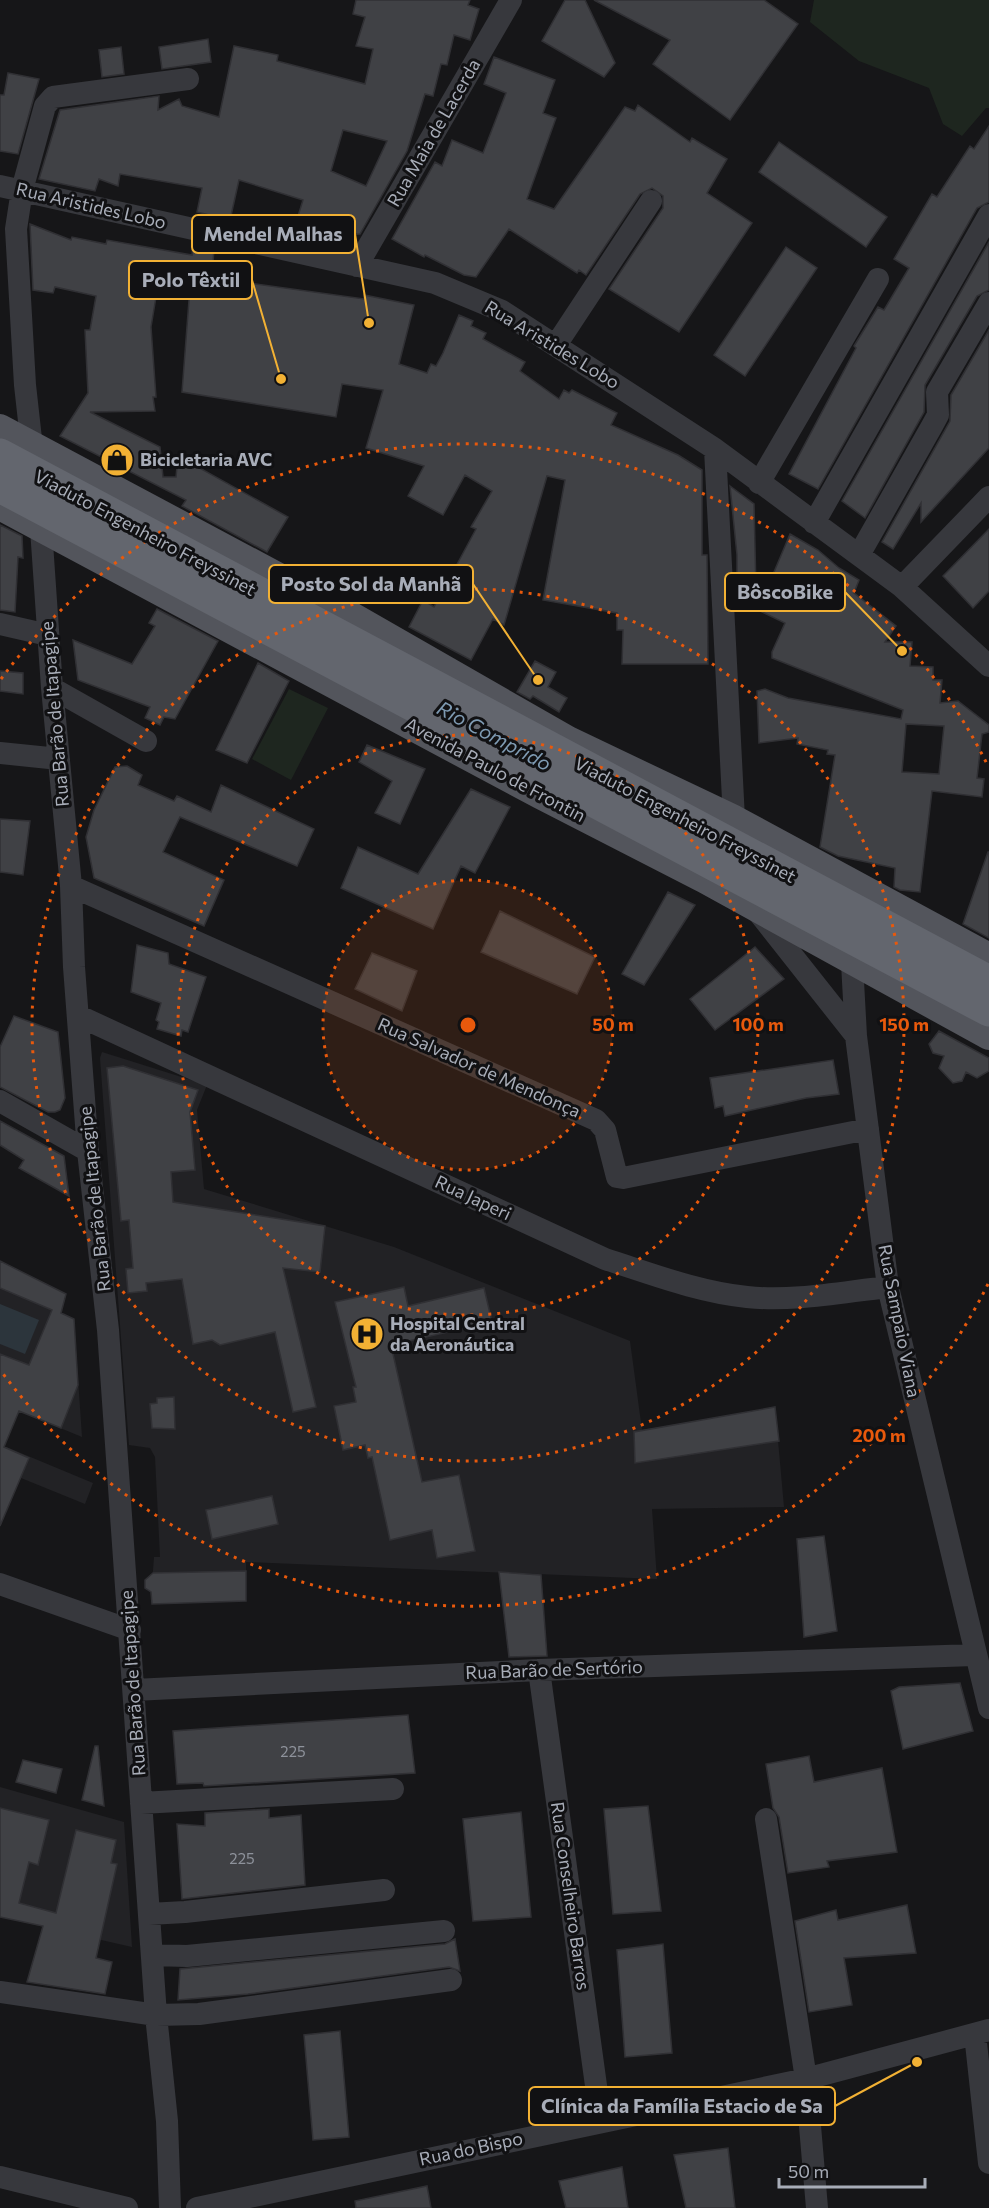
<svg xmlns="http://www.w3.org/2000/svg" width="989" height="2208" font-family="Commissioner,sans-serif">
  <rect width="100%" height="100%" fill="#161618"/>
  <path fill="#222225" d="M102 1052 207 1085 197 1110 204 1189 394 1247 630 1341 642 1430 775 1407 784 1507 652 1509 657 1579 246 1562V1601L154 1604 151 1597 154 1557H160L155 1457 150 1448 129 1445 100 1058Z
    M0 1288 74 1319 82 1437 19 1411 4 1446 93 1483 85 1504 21 1478 5 1513 0 1511Z
    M0 1787 124 1822 132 1947 0 1917Z"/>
  <path fill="#1e261f" d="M814 0H989V108H986L962 136 943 124 929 88 859 61 810 22Z
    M289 689 328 708 291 780 252 759Z"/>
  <path fill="#2c353c" d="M0 1304 39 1320 25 1354 0 1344Z"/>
  <path fill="#404145" stroke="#303034" stroke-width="1.5" fill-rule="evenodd" d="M356 0H470L468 5 479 9 470 40 454 35 447 65 441 64 433 96 425 94 407 151 360 234 317 237 294 229 303 200 239 180 230 220 197 212 202 188 120 174 118 186 99 179 95 191 39 179 60 110 159 96 158 110 179 99 182 106 219 117 234 46 278 55 277 61 365 84 373 49 356 46 365 17 353 14ZM343 130 387 141 366 186 331 171Z
    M565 0H585L615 63 604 77 542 41Z
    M594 0H764L798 24 730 120 653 64 670 40Z
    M208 39 211 62 162 69 159 47Z
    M121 47 124 74 102 77 99 50Z
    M494 57 555 80 543 113 556 118 527 199 554 209 625 107 635 111 638 105 690 142 692 138 727 159 707 193 752 223 679 332 609 289 663 208V196L652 188 640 194 586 275 579 270 577 273 509 229 476 277 464 275 425 255 424 257 392 239 435 162 442 166 452 140 483 153 506 93 484 84Z
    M8 73 39 79 18 154 0 151V95H4Z
    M989 126V202L977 208 818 489 789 474 856 348 854 346 878 307 884 310 909 268 894 259 932 194 937 197 970 146 974 149Z
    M779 142 887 217 866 247 759 172Z
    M30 224 71 240 72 237 106 244 107 240 192 255 193 246 214 248 212 278 364 299V295L414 305 399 364 427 373 431 364 436 366 443 353 459 315 473 321 471 326 486 333 483 339 525 362 520 371 559 399 564 390 569 393 572 390 617 413 611 425 678 455 702 470V555H707L708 664H622L623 630H617V613L543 600 565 480 547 476 504 625 493 619 471 660 409 627 423 600 434 607 476 529 471 527 492 491 465 475 443 515 408 496 424 466 366 448 383 390 342 384 336 417 182 392 190 287 156 297 151 327 156 397H153L155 411 90 412 160 447 163 477H176L178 456 288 517 267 552 182 506 186 500 60 436 88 393 85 330H90L96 296 55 287 53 293 33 290Z
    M989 242V290L977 296 925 385 924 412 865 518 842 501Z
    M786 247 817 268 745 376 714 355Z
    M989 330V448L921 522V503L893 549 882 542 950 421 951 395Z
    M730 486 754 504 756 590H737V555Z
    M0 525 22 536 23 558 18 557 15 612 0 610Z
    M989 529V591L973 608 943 576Z
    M790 534 818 550 839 568 859 580 854 593 896 626 885 642H912L910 666 933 667V680H942L940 703 958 701 989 725V732L982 734 977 778 984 779 982 797 932 791 920 892 900 890 894 887 895 868 838 856 820 847 835 755 827 754 828 750 797 744 798 738 759 743 757 691 765 689 788 698 901 719 903 710 772 658V652L785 623 758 610ZM906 724 944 726 939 774 902 772Z
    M157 609 218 641 175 719 164 717 160 725 145 718 150 707 78 680 73 640 132 664 155 626 149 623Z
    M535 661 556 672 548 687 567 698 559 712 533 696 530 699 517 692Z
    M258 663 289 681 247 763 216 750Z
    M0 671 23 673V694L0 691Z
    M367 745 425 769 400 824 375 813 392 781 359 762Z
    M127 766 142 775 138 785 174 801 177 796 211 812 221 785 314 829 297 866 180 817 163 852 224 880 204 926 94 878 86 837 94 810 115 767Z
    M471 789 510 807 475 873 461 866 433 929 341 888 358 847 418 874Z
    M0 819 30 821 23 875 0 872Z
    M988 852H989V938L963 924Z
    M668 892 695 905 644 985 622 974Z
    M500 911 595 957 577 994 481 952Z
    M137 945 168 953 169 964 206 977 188 1032 182 1030 181 1036 157 1029 159 1022 156 1020 161 1003 131 992Z
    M755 947 784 979 715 1030 690 999Z
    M372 953 417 971 402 1011 355 989Z
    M14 1016 58 1032 65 1098 60 1110 55 1112H48L0 1087V1047Z
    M939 1031 989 1058V1071L977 1078 966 1072 962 1081 953 1083 939 1068 944 1056 933 1053 929 1044Z
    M833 1060 839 1094 806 1098 725 1116 723 1106 715 1108 710 1078Z
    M123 1066 198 1090 190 1112 195 1170 171 1172 173 1202 325 1226 320 1272 283 1268 316 1407 293 1412 275 1332 220 1345 212 1340 193 1344 182 1279 146 1283 147 1291 128 1293 126 1269 133 1268 129 1220 121 1221 107 1068Z
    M0 1121 64 1156 69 1196 19 1168 24 1160 0 1145Z
    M0 1261 66 1294 61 1313 74 1319 78 1385 61 1428 19 1411 4 1447 29 1458 0 1526V1354L29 1365 52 1310 0 1288Z
    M404 1287 408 1306 484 1288 492 1322 391 1345 422 1482 459 1475 475 1551 437 1558 432 1530 390 1540 372 1457 368 1458 365 1445 343 1450 334 1406 356 1402 353 1387H356L335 1302Z
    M174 1397 175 1429 152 1428 150 1404 157 1403V1398Z
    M775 1407 779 1441 635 1463 634 1432Z
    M272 1496 278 1524 212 1539 206 1510Z
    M824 1536 837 1631 804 1637 797 1539Z
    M246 1571V1601L152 1604 151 1592 145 1588V1580L153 1573Z
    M499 1572 541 1575 547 1656 509 1657Z
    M960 1683 973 1731 903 1749 891 1691 899 1687Z
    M408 1715 415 1773 204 1786 203 1783 177 1784 173 1731Z
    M95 1746H98L104 1806 82 1800Z
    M809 1756 814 1782 882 1768 897 1852 827 1861 829 1867 788 1873 779 1817 773 1808 766 1764Z
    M23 1760 62 1769 56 1793 16 1782Z
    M648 1806 661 1911 613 1914 604 1809Z
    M0 1808 49 1820 38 1865 29 1862 19 1903 56 1913 76 1830 116 1840 111 1863 117 1864 96 1958 112 1962 105 1994 27 1982 43 1926 0 1917Z
    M269 1809V1818L301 1815 305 1885 182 1899 177 1824 205 1826V1813Z
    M521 1812 531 1917 473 1921 463 1819Z
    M907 1905 916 1953 844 1958 852 2005 809 2012 795 1921 836 1910 838 1920Z
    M455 1939 460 1971 449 1967 248 1994 178 2000 180 1969 445 1944Z
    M663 1944 672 2053 625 2057 617 1950Z
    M340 2031 349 2137 313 2140 304 2035Z
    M728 2148 735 2208H686L674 2155Z
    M622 2167 628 2208H566L559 2181Z
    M427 2186 431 2208H356L355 2201Z"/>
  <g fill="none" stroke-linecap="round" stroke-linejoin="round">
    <path stroke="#37383d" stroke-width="22" d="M0 186 435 283 502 311 715 449 902 587 989 666
      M357 266 511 0
      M556 345 651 201
      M715 449 734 819 727 832
      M33 457 25 385 16 229 22 190 45 106 53 97 188 79
      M759 483 878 279
      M40 514 52 688 71 886 74 967 88 1151 108 1330 156 2015 167 2121 170 2208
      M814 523 989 215
      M859 555 932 426 938 415 937 392 989 303
      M902 587 989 497
      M0 624 48 635
      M52 688 146 741
      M0 753 59 759
      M71 886 596 1120 605 1130 617 1177 623 1178 868 1129
      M758 912 856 1036
      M852 963 856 1036 888 1287 989 1708
      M79 1016 605 1259C652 1274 698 1292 747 1297 793 1302 842 1292 888 1287
      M0 1101 88 1151
      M0 1584 130 1630
      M539 1670 601 2122
      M134 1690 539 1670 974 1655
      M141 1803 393 1789
      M766 1819 806 2079 817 2208
      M149 1914 185 1912 384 1890
      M152 1955 187 1956 444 1931
      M0 1992 156 2015 199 2014 451 1980
      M975 2034 989 2163
      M0 2177 127 2208
      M197 2208 806 2079 989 2030"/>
    <path stroke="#53555c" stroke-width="28" d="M0 428 350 615 568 740 734 819 989 957
      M0 506 540 795 704 879 989 1036"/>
    <path stroke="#63666e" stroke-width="33" d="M0 455 989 982
      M0 486 989 1010"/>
  </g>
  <circle cx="468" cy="1025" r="145" fill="#e8590c" fill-opacity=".12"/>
  <g fill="none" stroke="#e8590c" stroke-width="3" stroke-dasharray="3 6">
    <circle cx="468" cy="1025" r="145"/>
    <circle cx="468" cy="1025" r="290"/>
    <circle cx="468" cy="1025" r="436"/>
    <path d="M988 1284A581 581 0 0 1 1 1371M1 679A581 581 0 0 1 988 766"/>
  </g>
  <defs>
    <g id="shop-disc" transform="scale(1.725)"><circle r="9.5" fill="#f2b134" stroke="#111113"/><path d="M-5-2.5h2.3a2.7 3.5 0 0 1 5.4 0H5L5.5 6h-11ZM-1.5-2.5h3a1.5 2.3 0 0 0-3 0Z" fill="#111"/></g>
    <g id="hospital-disc" transform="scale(1.725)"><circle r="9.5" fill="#f2b134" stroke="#111113"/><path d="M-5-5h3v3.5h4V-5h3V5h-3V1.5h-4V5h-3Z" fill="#111"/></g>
  </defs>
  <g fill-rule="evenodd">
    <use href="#shop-disc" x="117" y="460"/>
    <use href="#hospital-disc" x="367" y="1334"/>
  </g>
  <g text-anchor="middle" stroke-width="6" stroke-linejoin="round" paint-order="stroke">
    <g font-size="15" fill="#8e929b">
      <text x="293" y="1757">225</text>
      <text x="242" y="1864">225</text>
    </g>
    <g font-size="18" fill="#a8adb8" stroke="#111113">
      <text transform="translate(434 133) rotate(-60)" y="6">Rua Maia de Lacerda</text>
      <text transform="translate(91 206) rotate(13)" y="6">Rua Aristides Lobo</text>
      <text transform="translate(552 345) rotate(31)" y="6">Rua Aristides Lobo</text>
      <text transform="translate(145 533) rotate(28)" y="6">Viaduto Engenheiro Freyssinet</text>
      <text transform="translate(55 714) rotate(-95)" y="6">Rua Barão de Itapagipe</text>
      <text transform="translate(495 770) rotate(28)" y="6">Avenida Paulo de Frontin</text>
      <text transform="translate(685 820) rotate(28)" y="6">Viaduto Engenheiro Freyssinet</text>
      <text transform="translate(479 1068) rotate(24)" y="6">Rua Salvador de Mendonça</text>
      <text transform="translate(473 1198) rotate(25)" y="6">Rua Japeri</text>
      <text transform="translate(95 1199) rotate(-96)" y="6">Rua Barão de Itapagipe</text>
      <text transform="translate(899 1321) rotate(79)" y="6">Rua Sampaio Viana</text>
      <text transform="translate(554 1670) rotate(-2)" y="6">Rua Barão de Sertório</text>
      <text transform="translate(133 1683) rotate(-94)" y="6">Rua Barão de Itapagipe</text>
      <text transform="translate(570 1896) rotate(82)" y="6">Rua Conselheiro Barros</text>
      <text transform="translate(471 2149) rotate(-12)" y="6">Rua do Bispo</text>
    </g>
    <g font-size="18" font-weight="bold" fill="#a8adb8" stroke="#111113" text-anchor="start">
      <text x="140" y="466">Bicicletaria AVC</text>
      <text x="390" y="1330">Hospital Central<tspan x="390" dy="21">da Aeronáutica</tspan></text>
    </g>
    <g font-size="20" font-style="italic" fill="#7f9bb3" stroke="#111113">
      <text transform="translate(494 736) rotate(28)" y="7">Rio Comprido</text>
    </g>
  </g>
  <circle cx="468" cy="1025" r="9" fill="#e8590c" stroke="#111113" stroke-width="3"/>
  <g font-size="18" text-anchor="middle" font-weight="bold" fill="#e8590c" stroke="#111113" stroke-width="6" stroke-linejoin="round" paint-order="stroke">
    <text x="613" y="1031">50 m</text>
    <text x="758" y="1031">100 m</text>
    <text x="904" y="1031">150 m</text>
    <text x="879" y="1442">200 m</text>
  </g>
  <path fill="none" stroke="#f2b134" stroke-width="2" d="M369 323L355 234M281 379L252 280M538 680L473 584M902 651L845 592M917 2062L835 2106"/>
  <g fill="#f2b134" stroke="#111113" stroke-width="2">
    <circle cx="369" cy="323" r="6"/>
    <circle cx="281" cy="379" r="6"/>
    <circle cx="538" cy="680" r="6"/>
    <circle cx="902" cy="651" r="6"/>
    <circle cx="917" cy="2062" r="6"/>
  </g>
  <g fill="#111113" stroke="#f2b134" stroke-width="2">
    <rect x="192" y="215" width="163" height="38" rx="6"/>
    <rect x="129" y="261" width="123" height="38" rx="6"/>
    <rect x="269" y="565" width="204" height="38" rx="6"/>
    <rect x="725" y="573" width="120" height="38" rx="6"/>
    <rect x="529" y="2087" width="306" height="38" rx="6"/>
  </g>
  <g font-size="20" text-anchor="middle" font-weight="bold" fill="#a8adb8">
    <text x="273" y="241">Mendel Malhas</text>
    <text x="191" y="287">Polo Têxtil</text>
    <text x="371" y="591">Posto Sol da Manhã</text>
    <text x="785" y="599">BôscoBike</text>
    <text x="682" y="2113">Clínica da Família Estacio de Sa</text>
  </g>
  <path d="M779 2178v9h146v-9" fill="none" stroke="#a8adb8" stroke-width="3"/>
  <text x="788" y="2178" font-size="18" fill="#a8adb8" stroke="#111113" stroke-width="4.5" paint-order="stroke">50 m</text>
</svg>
